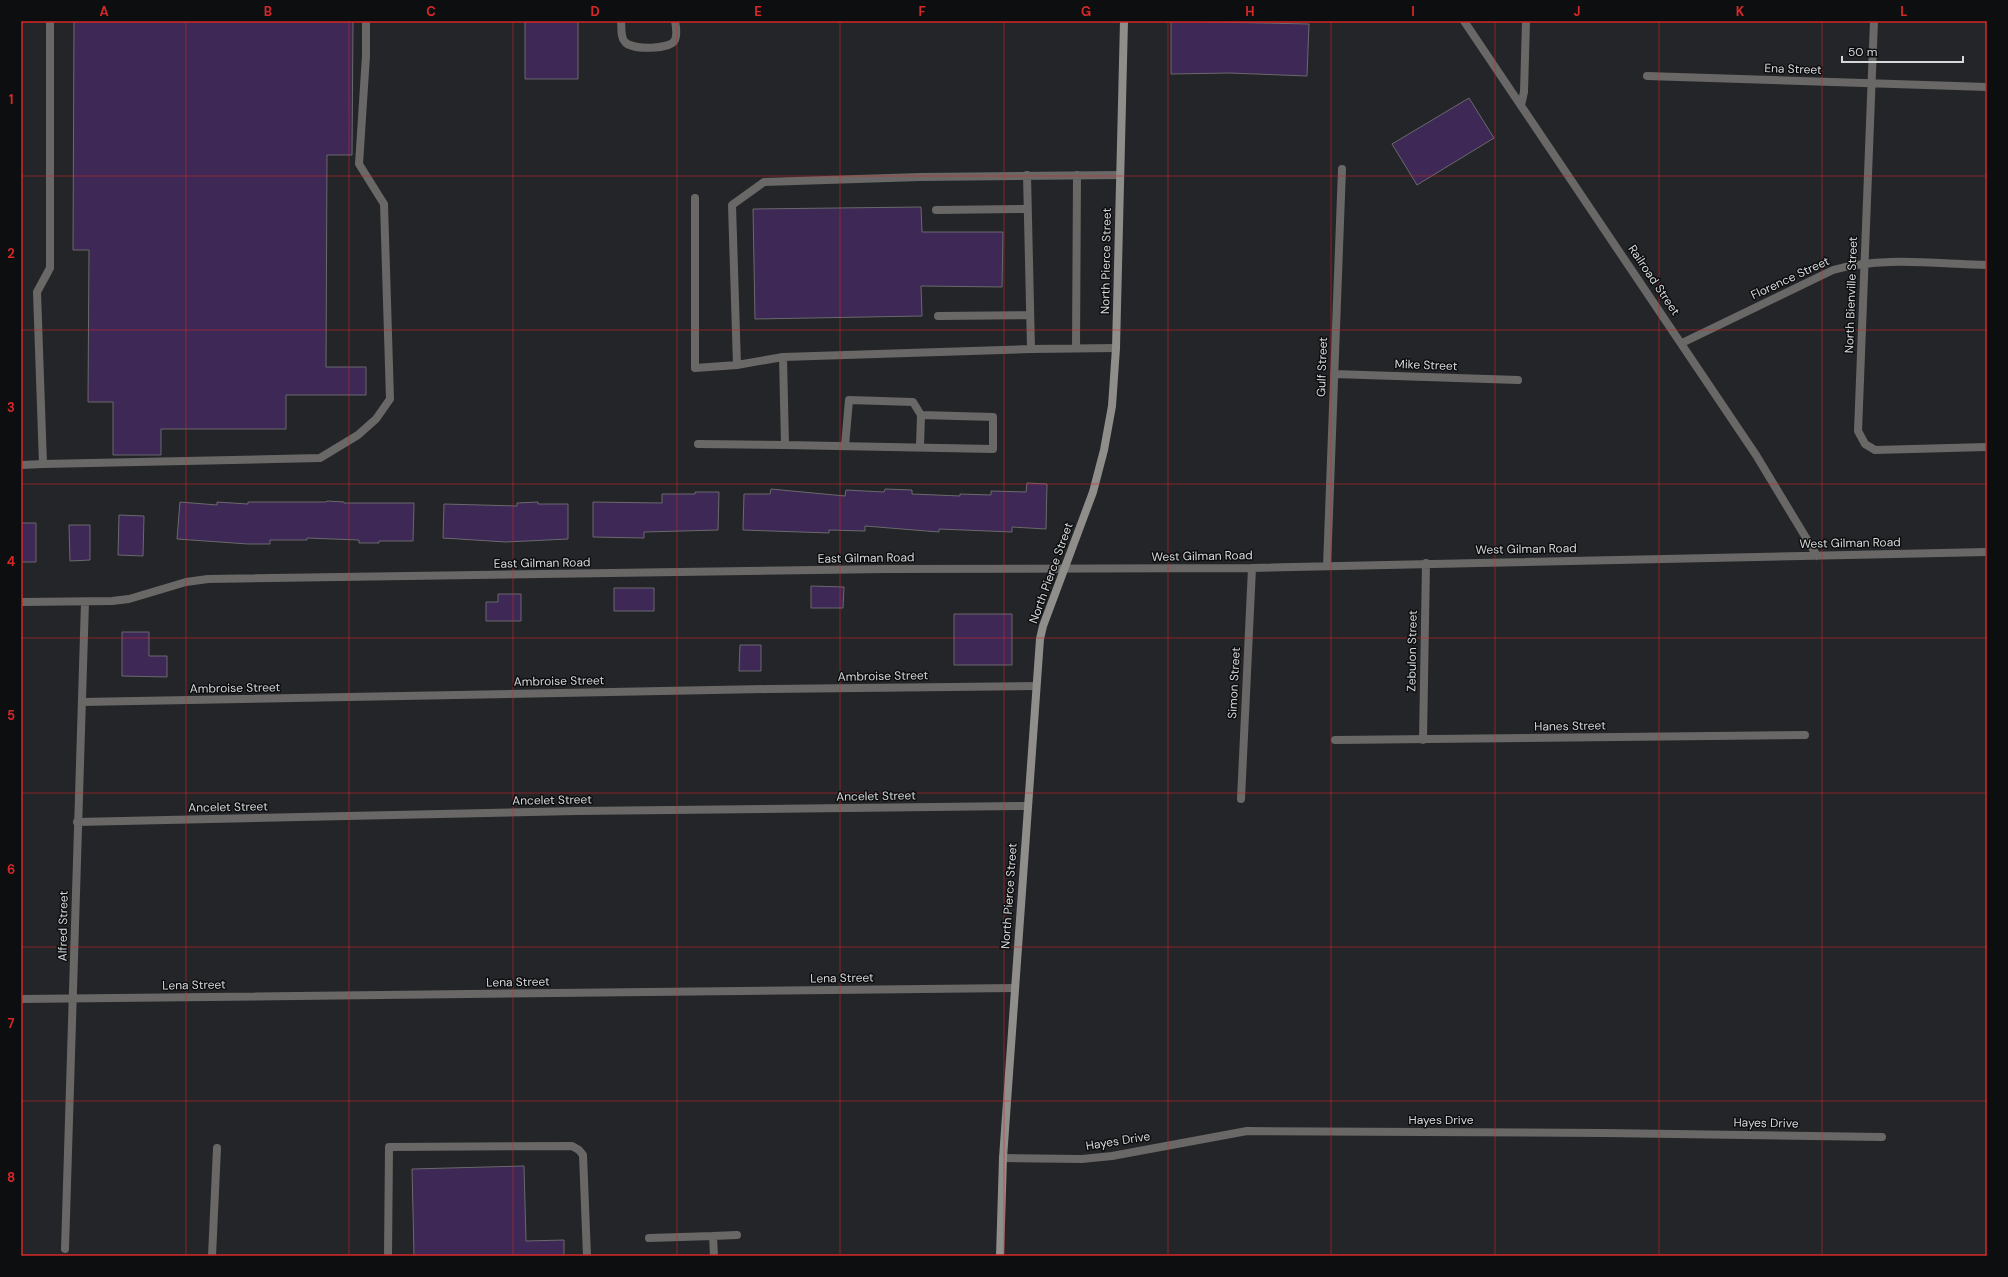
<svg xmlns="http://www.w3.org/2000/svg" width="2008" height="1277" font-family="'DM Sans',sans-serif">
  <rect width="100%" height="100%" fill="#232528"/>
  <path fill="#3d2856" stroke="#6b696d" d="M74 21H353L352 155H327L326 367H366V395H286V429H161V455H113V402H88L89 250H73Z
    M525 21H578V79H525Z
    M1171 21 1309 24 1307 76 1229 73 1171 74Z
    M1469 98 1494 138 1417 185 1392 144Z
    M921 207 922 232H1003L1002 287 921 286 922 316 755 319 753 209Z
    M1027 483 1047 484 1046 529 1012 527V532L939 529V532L865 526V531L829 530V533L743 530 744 494H770L771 489 845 496 846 490 884 492 885 489 912 490V494L960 496V494L991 495V491L1026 492Z
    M695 492H719L718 530 644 532V538L593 537V502L662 503V494H695Z
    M327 501 344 502V503H414L413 541H379V543H359V540L307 538V540H270V544H248L177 539 180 502 217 505V502L248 504V502H326Z
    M538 502V504H568V539L506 542 443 538 444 504 517 506V503Z
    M119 515 144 516 143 556 118 555Z
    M21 523H36V562H21Z
    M69 525H90V560L70 561Z
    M811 586 844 587 843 608H811Z
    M614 588H654V611H614Z
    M498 594H521V621H486V602H498Z
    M954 614H1012V665H954Z
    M122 632H149V656H167V677L122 676Z
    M740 645H761V671H739Z
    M524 1166 526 1241 564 1240V1256H414L412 1169Z"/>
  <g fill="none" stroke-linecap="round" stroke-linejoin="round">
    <path stroke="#696866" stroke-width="8" d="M50 21V268L37 292 43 464 320 458 358 435 376 419 390 399 384 204 359 164 366 56V21
      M621 21C622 28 620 37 625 42 632 50 670 50 675 40 677 35 676 26 675 21
      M1027 175 1031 349
      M695 198V368L737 365
      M936 210 1027 209
      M938 316 1030 315
      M1076 348 1077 175
      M1116 348 1031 349 783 357 737 365 732 205 764 182 920 177 1120 175
      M783 357 785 445 993 449V417L921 415 920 447
      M698 444 785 445
      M845 446 849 400 913 402 921 415
      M649 1238 713 1236
      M212 1256 217 1148
      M388 1256 389 1147 572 1146 579 1150 583 1155 587 1256
      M714 1256 713 1236 737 1235"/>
    <path stroke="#696866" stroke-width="8" d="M1464 21 1756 455 1817 556
      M1874 21 1858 431 1865 444 1875 450 1987 447
      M1647 76 1987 87
      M1521 105 1524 92 1526 21
      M1682 343 1833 270C1883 256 1936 264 1987 265
      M1334 374 1518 380
      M21 465 43 464
      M1327 566 1342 169
      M21 602 112 601 129 599 186 582 208 579 886 569 1252 568 1987 552
      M82 702 769 689 1036 686
      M1335 740 1805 735
      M1423 740 1426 563
      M1241 799 1252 568
      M77 822 576 811 1027 806
      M21 999 1015 988
      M1003 1158 1082 1159 1112 1156 1247 1131 1604 1133 1882 1137
      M65 1249 85 602"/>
    <path stroke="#8f8e8b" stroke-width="8" d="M1000 1256 1003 1158 1040 639 1043 626 1093 492 1104 450 1112 406 1116 348 1124 21"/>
  </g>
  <path fill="none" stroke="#d62828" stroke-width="1" stroke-opacity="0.55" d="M186 21V1256M349 21V1256M513 21V1256M677 21V1256M840 21V1256M1004 21V1256M1168 21V1256M1331 21V1256M1495 21V1256M1659 21V1256M1822 21V1256M21 176H1987M21 330H1987M21 484H1987M21 638H1987M21 793H1987M21 947H1987M21 1101H1987"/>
  <g text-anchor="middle" stroke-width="3" stroke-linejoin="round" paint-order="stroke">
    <g font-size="12" fill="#d6d7d9" stroke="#0d0e0f">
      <text transform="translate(1793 69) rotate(2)" y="4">Ena Street</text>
      <text transform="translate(1106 261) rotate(-89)" y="4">North Pierce Street</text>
      <text transform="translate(1790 278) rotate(-25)" y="4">Florence Street</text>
      <text transform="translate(1654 280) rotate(56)" y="4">Railroad Street</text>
      <text transform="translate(1851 295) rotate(-88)" y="4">North Bienville Street</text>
      <text transform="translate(1426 365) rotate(2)" y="4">Mike Street</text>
      <text transform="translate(1322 367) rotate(-88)" y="4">Gulf Street</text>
      <text transform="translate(1850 543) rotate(-1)" y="4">West Gilman Road</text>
      <text transform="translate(1526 549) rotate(-1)" y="4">West Gilman Road</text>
      <text transform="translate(1202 556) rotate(-1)" y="4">West Gilman Road</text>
      <text transform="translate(866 558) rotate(-1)" y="4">East Gilman Road</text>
      <text transform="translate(542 563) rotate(-1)" y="4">East Gilman Road</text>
      <text transform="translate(1051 573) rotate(-70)" y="4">North Pierce Street</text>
      <text transform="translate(1412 651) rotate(-89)" y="4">Zebulon Street</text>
      <text transform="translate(883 676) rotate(-1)" y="4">Ambroise Street</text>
      <text transform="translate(559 681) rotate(-1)" y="4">Ambroise Street</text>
      <text transform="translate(1234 683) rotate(-87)" y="4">Simon Street</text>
      <text transform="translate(235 688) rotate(-1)" y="4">Ambroise Street</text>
      <text transform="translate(1570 726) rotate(-1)" y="4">Hanes Street</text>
      <text transform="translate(876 796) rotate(-1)" y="4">Ancelet Street</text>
      <text transform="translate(552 800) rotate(-1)" y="4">Ancelet Street</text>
      <text transform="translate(228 807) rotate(-1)" y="4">Ancelet Street</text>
      <text transform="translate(1009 896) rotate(-86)" y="4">North Pierce Street</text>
      <text transform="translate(63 926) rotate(-89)" y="4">Alfred Street</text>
      <text transform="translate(842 978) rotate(-1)" y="4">Lena Street</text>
      <text transform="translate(518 982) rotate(-1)" y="4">Lena Street</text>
      <text transform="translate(194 985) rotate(-1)" y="4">Lena Street</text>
      <text x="1441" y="1124">Hayes Drive</text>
      <text transform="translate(1766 1123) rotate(1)" y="4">Hayes Drive</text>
      <text transform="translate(1118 1141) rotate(-9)" y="4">Hayes Drive</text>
    </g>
  </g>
  <rect width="2008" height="1277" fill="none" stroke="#0d0e0f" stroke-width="44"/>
  <path d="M1842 56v6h121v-6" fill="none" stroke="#d6d7d9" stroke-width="2"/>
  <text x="1848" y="56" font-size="12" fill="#d6d7d9" stroke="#0d0e0f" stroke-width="3" paint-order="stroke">50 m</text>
  <rect x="22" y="22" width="1964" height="1233" fill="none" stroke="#d62828" stroke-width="1.5"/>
  <g font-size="13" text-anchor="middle" font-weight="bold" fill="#d62828">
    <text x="104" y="16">A</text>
    <text x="268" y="16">B</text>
    <text x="431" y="16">C</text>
    <text x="595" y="16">D</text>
    <text x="758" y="16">E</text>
    <text x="922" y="16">F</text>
    <text x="1086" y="16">G</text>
    <text x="1250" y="16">H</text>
    <text x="1413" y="16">I</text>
    <text x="1577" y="16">J</text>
    <text x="1740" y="16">K</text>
    <text x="1904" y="16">L</text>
    <text x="11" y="104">1</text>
    <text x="11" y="258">2</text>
    <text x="11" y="412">3</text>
    <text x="11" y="566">4</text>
    <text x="11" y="720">5</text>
    <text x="11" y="874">6</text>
    <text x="11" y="1028">7</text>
    <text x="11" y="1182">8</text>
  </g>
</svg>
